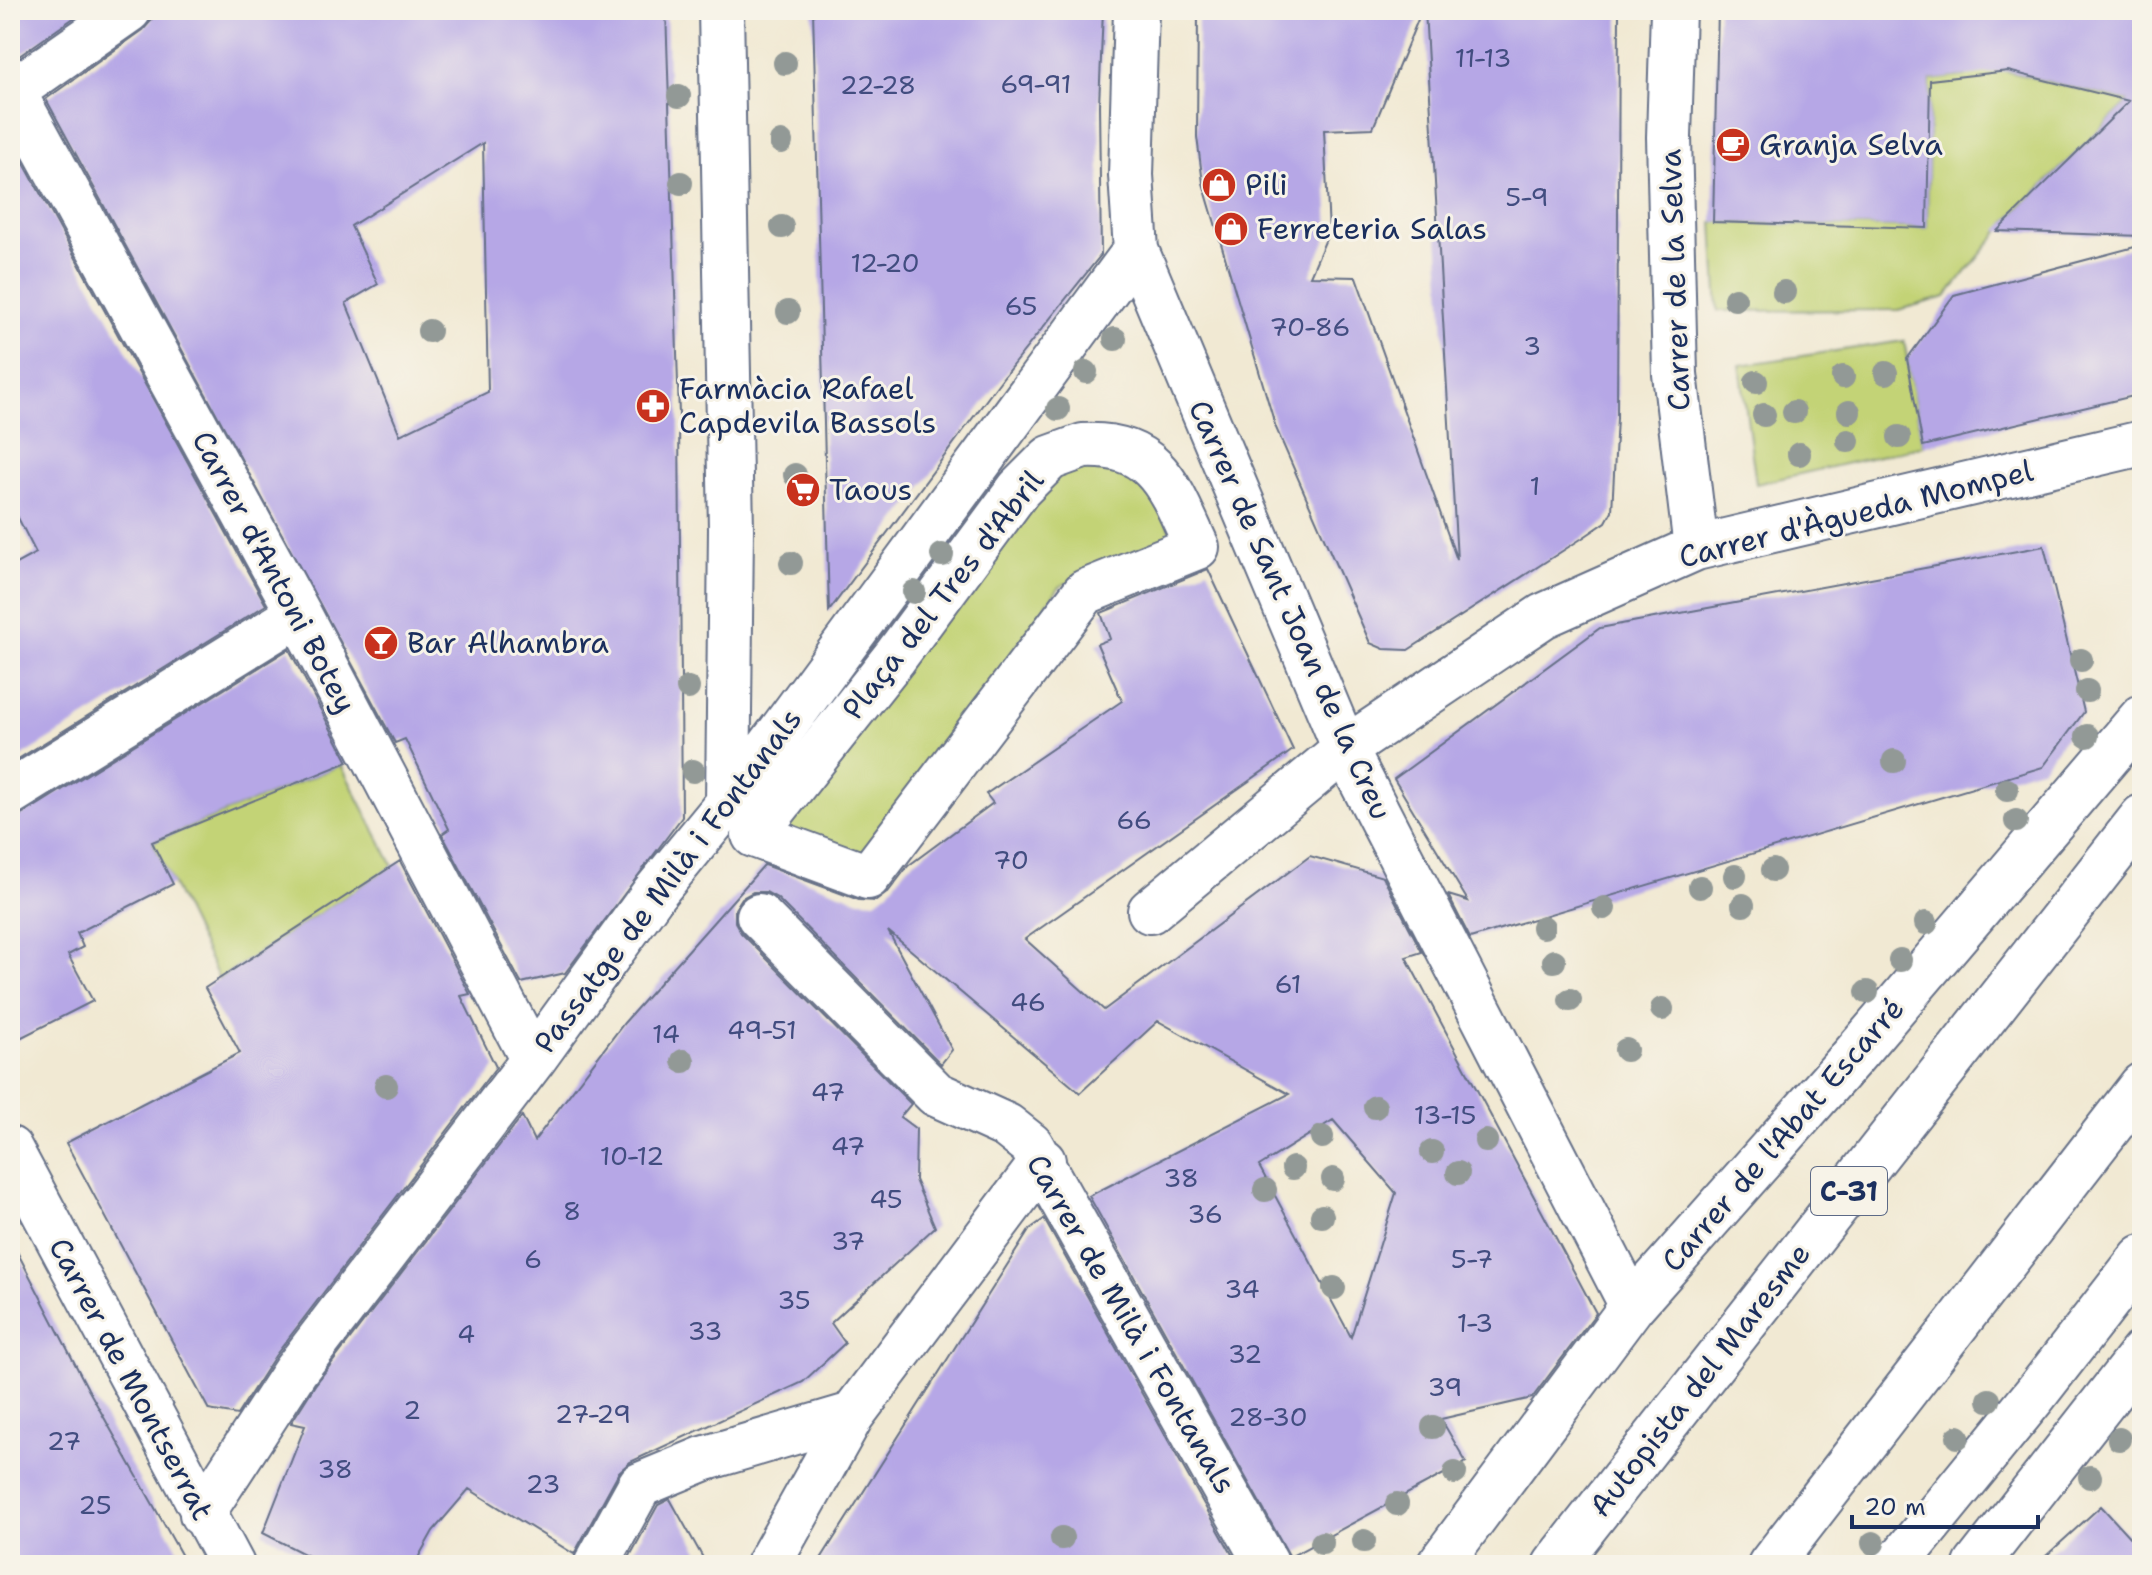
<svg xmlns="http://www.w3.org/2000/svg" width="2152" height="1575" font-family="'Shantell Sans',sans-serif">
  <rect width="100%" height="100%" fill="#f7f3e8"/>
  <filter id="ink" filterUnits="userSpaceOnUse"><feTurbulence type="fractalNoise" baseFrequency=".0125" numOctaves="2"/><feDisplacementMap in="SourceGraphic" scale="16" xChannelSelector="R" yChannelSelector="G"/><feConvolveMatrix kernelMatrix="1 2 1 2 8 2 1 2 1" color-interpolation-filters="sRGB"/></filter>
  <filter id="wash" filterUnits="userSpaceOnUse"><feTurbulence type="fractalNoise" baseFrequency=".006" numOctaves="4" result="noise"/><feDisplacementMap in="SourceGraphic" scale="32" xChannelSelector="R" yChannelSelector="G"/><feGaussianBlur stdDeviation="1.8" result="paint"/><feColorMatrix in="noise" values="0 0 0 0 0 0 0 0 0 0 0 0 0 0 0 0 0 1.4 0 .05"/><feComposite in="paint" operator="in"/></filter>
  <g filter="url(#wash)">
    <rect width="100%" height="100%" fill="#f1e9d3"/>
    <path fill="#c3d376" stroke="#6f816a" stroke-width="2" d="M1960 60 2129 101 2011 217 1946 297 1898 310 1718 311 1713 222 1927 228 1930 80 1965 76Z
      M1904 341 1923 446 1756 484 1740 365Z
      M1077 458 1142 466 1175 541 1060 586 858 866 777 831 1030 489Z
      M341 765 393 866 219 979 152 842Z"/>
    <g id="blocks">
      <path fill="#b6a7e6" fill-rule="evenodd" d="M10 10H85L12 61Z
        M154 10H666L679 415 682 817 565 973 521 983 442 834 449 829 405 739 395 743 46 99 143 30 151 21ZM483 143 488 392 400 435 346 303 378 284 351 226Z
        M813 10H1103L1099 105 1101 255 1004 376 829 611Z
        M1198 10H1422L1373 128 1324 130 1329 232 1310 276 1356 277 1457 560 1425 10H1619L1617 418 1612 511 1606 522 1581 539 1408 650 1384 649 1370 643 1276 428 1203 183 1197 137Z
        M1718 10H2142V236L1997 231 2129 101 2008 71 1930 80 1927 228 1713 222Z
        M10 138 266 605 10 764V567L36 553 10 502Z
        M2142 245V394L1923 446 1907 359 1954 295Z
        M2044 546 2084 712 2043 767 1470 938 1448 895 1468 901 1394 779 1600 628Z
        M1208 569 1293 750 1025 939 1104 1010 1310 856 1383 877 1422 952 1406 957 1596 1313 1532 1398 1441 1419 1466 1462 1290 1557 1089 1196 1289 1094 1158 1021 1080 1093 888 931 952 1050 941 1064 777 898 766 892H753L742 898 735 909V922L741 933 911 1104 900 1117 916 1129 915 1180 935 1227 831 1323 845 1343 803 1382 630 1462 619 1472 574 1554 469 1489 433 1531 414 1565H326L263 1533 305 1426 291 1423 315 1385 522 1116 534 1141 624 1023 764 865 859 900 876 901 888 892 908 866 993 803 986 794 1122 701 1097 644 1110 639 1101 613ZM1333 1120 1396 1193 1351 1337 1259 1166Z
        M289 649 348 762 152 842 173 884 77 933 83 947 68 955 93 1001 10 1043V818L23 814Z
        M400 861 470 994 461 996 496 1067 275 1356 237 1415 209 1410 66 1143 240 1053 205 988Z
        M1044 1219 1238 1565H817L1030 1229Z
        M10 1238 88 1389 187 1565H10Z
        M670 1499 707 1565H625L658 1505Z
        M2101 1506 2142 1551V1565H2036Z"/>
    </g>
  </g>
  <g filter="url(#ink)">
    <use href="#blocks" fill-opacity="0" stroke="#667087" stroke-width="2"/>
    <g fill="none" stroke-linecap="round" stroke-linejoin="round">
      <g stroke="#667087" stroke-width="48">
        <path id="pedestrian" d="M1083 446C1157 442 1170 489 1197 547L1085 592 868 877 754 835 895 657 1019 489 1050 458Z"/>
      </g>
      <g stroke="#667087" stroke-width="48">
        <path id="minor" d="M721 10 731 529 728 803
          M1136 10 1131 175 1136 250 1345 749 1632 1306
          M1673 10 1669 137 1675 374 1696 548
          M10 86 299 614 533 1060
          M13 91 129 10
          M10 793 299 614
          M1150 911 1345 749 1543 616 1696 548 2142 443
          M759 916 936 1094 1007 1126 1031 1145 1267 1565
          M10 1149 232 1565
          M202 1514 295 1371 533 1060 654 893 728 803 1136 250
          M596 1565 640 1485 703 1459 852 1415
          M768 1565 852 1415 1043 1161
          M1439 1565 1632 1306 1854 1055 2142 717"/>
      </g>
      <g stroke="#667087" stroke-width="48">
        <path id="tertiary" d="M1976 1565 2142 1353"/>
      </g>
      <g stroke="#667087" stroke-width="48">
        <path id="motorway" d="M1555 1565 2142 817
          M1770 1565 2142 1085
          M1896 1565 2034 1396 2142 1257"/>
      </g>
      <use href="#pedestrian" stroke="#fff" stroke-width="44"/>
      <use href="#minor" stroke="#fff" stroke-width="44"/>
      <use href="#tertiary" stroke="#fff" stroke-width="44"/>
      <use href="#motorway" stroke="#fff" stroke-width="44"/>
    </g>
    <g fill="#929996">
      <circle cx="785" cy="63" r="12"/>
      <circle cx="679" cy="96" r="12"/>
      <circle cx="781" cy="142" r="12"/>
      <circle cx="681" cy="183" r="12"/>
      <circle cx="782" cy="227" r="12"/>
      <circle cx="1784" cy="292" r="12"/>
      <circle cx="1735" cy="299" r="12"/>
      <circle cx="788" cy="312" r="12"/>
      <circle cx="429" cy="331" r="12"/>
      <circle cx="1115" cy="339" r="12"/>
      <circle cx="1086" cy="372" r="12"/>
      <circle cx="1886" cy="373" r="12"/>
      <circle cx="1843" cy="377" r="12"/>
      <circle cx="1756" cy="382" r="12"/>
      <circle cx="1058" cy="409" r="12"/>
      <circle cx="1794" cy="412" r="12"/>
      <circle cx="1849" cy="412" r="12"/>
      <circle cx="1764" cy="415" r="12"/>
      <circle cx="1899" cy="437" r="12"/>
      <circle cx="1848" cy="441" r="12"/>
      <circle cx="1799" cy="454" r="12"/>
      <circle cx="795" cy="475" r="12"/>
      <circle cx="942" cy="555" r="12"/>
      <circle cx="791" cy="563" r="12"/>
      <circle cx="914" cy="592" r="12"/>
      <circle cx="2081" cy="660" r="12"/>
      <circle cx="688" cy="688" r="12"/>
      <circle cx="2087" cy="691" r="12"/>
      <circle cx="2087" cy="736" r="12"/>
      <circle cx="1894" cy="761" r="12"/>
      <circle cx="693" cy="771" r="12"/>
      <circle cx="2007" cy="790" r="12"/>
      <circle cx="2016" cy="821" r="12"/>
      <circle cx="1773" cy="870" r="12"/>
      <circle cx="1735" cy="876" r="12"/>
      <circle cx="1700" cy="887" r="12"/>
      <circle cx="1743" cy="905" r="12"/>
      <circle cx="1604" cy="908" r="12"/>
      <circle cx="1926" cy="923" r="12"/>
      <circle cx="1543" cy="927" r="12"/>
      <circle cx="1900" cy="960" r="12"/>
      <circle cx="1554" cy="961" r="12"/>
      <circle cx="1867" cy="992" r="12"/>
      <circle cx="1570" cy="1000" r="12"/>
      <circle cx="1662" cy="1009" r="12"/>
      <circle cx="1626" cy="1050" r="12"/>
      <circle cx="683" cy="1061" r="12"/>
      <circle cx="386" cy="1086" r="12"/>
      <circle cx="1375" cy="1107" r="12"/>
      <circle cx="1322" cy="1137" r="12"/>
      <circle cx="1486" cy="1141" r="12"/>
      <circle cx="1432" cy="1152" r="12"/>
      <circle cx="1293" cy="1168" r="12"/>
      <circle cx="1458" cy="1173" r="12"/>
      <circle cx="1333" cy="1179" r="12"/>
      <circle cx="1265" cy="1190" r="12"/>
      <circle cx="1322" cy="1216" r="12"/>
      <circle cx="1334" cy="1288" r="12"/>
      <circle cx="1989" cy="1400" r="12"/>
      <circle cx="1433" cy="1427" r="12"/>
      <circle cx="1958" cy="1437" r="12"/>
      <circle cx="2119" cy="1439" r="12"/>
      <circle cx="1455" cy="1473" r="12"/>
      <circle cx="2090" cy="1477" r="12"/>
      <circle cx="1397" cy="1504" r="12"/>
      <circle cx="1062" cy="1538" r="12"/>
      <circle cx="1364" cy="1541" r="12"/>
      <circle cx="1322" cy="1543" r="12"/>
      <circle cx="1873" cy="1543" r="12"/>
    </g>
  </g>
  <defs>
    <g id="cafe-disc" transform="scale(1.8)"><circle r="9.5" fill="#c8321e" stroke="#f7f3e8"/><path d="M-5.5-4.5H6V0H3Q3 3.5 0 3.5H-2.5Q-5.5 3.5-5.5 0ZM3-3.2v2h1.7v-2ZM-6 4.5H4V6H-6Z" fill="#fff"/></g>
    <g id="shop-disc" transform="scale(1.8)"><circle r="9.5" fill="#c8321e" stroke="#f7f3e8"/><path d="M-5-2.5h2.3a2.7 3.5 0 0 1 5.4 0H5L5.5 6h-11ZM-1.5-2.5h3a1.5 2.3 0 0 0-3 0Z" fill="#fff"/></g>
    <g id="pharmacy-disc" transform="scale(1.8)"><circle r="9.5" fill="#c8321e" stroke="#f7f3e8"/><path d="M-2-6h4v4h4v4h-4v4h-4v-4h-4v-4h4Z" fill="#fff"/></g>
    <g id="supermarket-disc" transform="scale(1.8)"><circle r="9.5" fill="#c8321e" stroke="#f7f3e8"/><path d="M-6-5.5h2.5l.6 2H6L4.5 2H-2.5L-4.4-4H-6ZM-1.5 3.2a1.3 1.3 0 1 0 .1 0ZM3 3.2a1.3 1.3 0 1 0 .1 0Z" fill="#fff"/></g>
    <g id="bar-disc" transform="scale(1.8)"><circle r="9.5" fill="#c8321e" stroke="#f7f3e8"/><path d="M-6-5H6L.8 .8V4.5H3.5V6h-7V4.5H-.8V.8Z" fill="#fff"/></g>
  </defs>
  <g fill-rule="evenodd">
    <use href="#cafe-disc" x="1733" y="145"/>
    <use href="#shop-disc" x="1219" y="185"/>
    <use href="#shop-disc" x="1231" y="229"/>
    <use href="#pharmacy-disc" x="653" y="406"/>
    <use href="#supermarket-disc" x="803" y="490"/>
    <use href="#bar-disc" x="381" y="643"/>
  </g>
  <g text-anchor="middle" stroke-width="6" stroke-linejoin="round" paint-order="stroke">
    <g font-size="26" fill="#424d80">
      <text x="1483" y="67">11-13</text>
      <text x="1036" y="93">69-91</text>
      <text x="878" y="94">22-28</text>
      <text x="1527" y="206">5-9</text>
      <text x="885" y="272">12-20</text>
      <text x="1021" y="315">65</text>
      <text x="1310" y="336">70-86</text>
      <text x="1532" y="355">3</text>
      <text x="1535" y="495">1</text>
      <text x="1134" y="829">66</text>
      <text x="1011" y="869">70</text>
      <text x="1288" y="993">61</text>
      <text x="1028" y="1011">46</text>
      <text x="762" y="1039">49-51</text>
      <text x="666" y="1043">14</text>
      <text x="828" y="1101">47</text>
      <text x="1445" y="1124">13-15</text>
      <text x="848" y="1155">47</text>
      <text x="632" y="1165">10-12</text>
      <text x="1181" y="1187">38</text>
      <text x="886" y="1208">45</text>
      <text x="572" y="1220">8</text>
      <text x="1205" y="1223">36</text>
      <text x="848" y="1250">37</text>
      <text x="533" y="1268">6</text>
      <text x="1472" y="1268">5-7</text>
      <text x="1242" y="1298">34</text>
      <text x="794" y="1309">35</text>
      <text x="1475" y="1332">1-3</text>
      <text x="705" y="1340">33</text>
      <text x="466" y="1343">4</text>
      <text x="1245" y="1363">32</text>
      <text x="1445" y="1396">39</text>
      <text x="412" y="1419">2</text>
      <text x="593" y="1423">27-29</text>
      <text x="1268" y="1426">28-30</text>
      <text x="64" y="1450">27</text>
      <text x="335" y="1478">38</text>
      <text x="543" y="1493">23</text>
      <text x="95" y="1514">25</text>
    </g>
    <rect fill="#f7f3e8" stroke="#5d6a87" stroke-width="2" x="1811" y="1167" width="76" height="48" rx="6"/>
    <g font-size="28" font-weight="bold" fill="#1b2f5e">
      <text x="1849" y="1201">C-31</text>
    </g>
    <g font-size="30" fill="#1b2f5e" stroke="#f7f3e8" text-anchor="start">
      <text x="1759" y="155">Granja Selva</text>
      <text x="1245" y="195">Pili</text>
      <text x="1257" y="239">Ferreteria Salas</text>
      <text x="679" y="399">Farmàcia Rafael<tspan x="679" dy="34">Capdevila Bassols</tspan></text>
      <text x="829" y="500">Taous</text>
      <text x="407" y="653">Bar Alhambra</text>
    </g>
    <g font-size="30" fill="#1b2f5e" stroke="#f7f3e8">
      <text transform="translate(1675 280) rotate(-92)" y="10">Carrer de la Selva</text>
      <text transform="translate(1856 514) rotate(-14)" y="10">Carrer d'Àgueda Mompel</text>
      <text transform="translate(274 572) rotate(62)" y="10">Carrer d'Antoni Botey</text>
      <text transform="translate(943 595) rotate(-52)" y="10">Plaça del Tres d'Abril</text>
      <text transform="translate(1290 610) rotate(66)" y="10">Carrer de Sant Joan de la Creu</text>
      <text transform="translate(668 881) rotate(-53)" y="10">Passatge de Milà i Fontanals</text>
      <text transform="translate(1783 1135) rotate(-49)" y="10">Carrer de l'Abat Escarré</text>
      <text transform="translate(1131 1324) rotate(60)" y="10">Carrer de Milà i Fontanals</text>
      <text transform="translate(131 1379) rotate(62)" y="10">Carrer de Montserrat</text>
      <text transform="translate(1700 1380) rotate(-52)" y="10">Autopista del Maresme</text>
    </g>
  </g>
  <rect width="2152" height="1575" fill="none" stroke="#f7f3e8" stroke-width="40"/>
  <path d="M1852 1515v12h186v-12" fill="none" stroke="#1b2f5e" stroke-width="4"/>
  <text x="1864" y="1515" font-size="24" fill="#1b2f5e" stroke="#f7f3e8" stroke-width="6" paint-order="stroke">20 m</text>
</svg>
